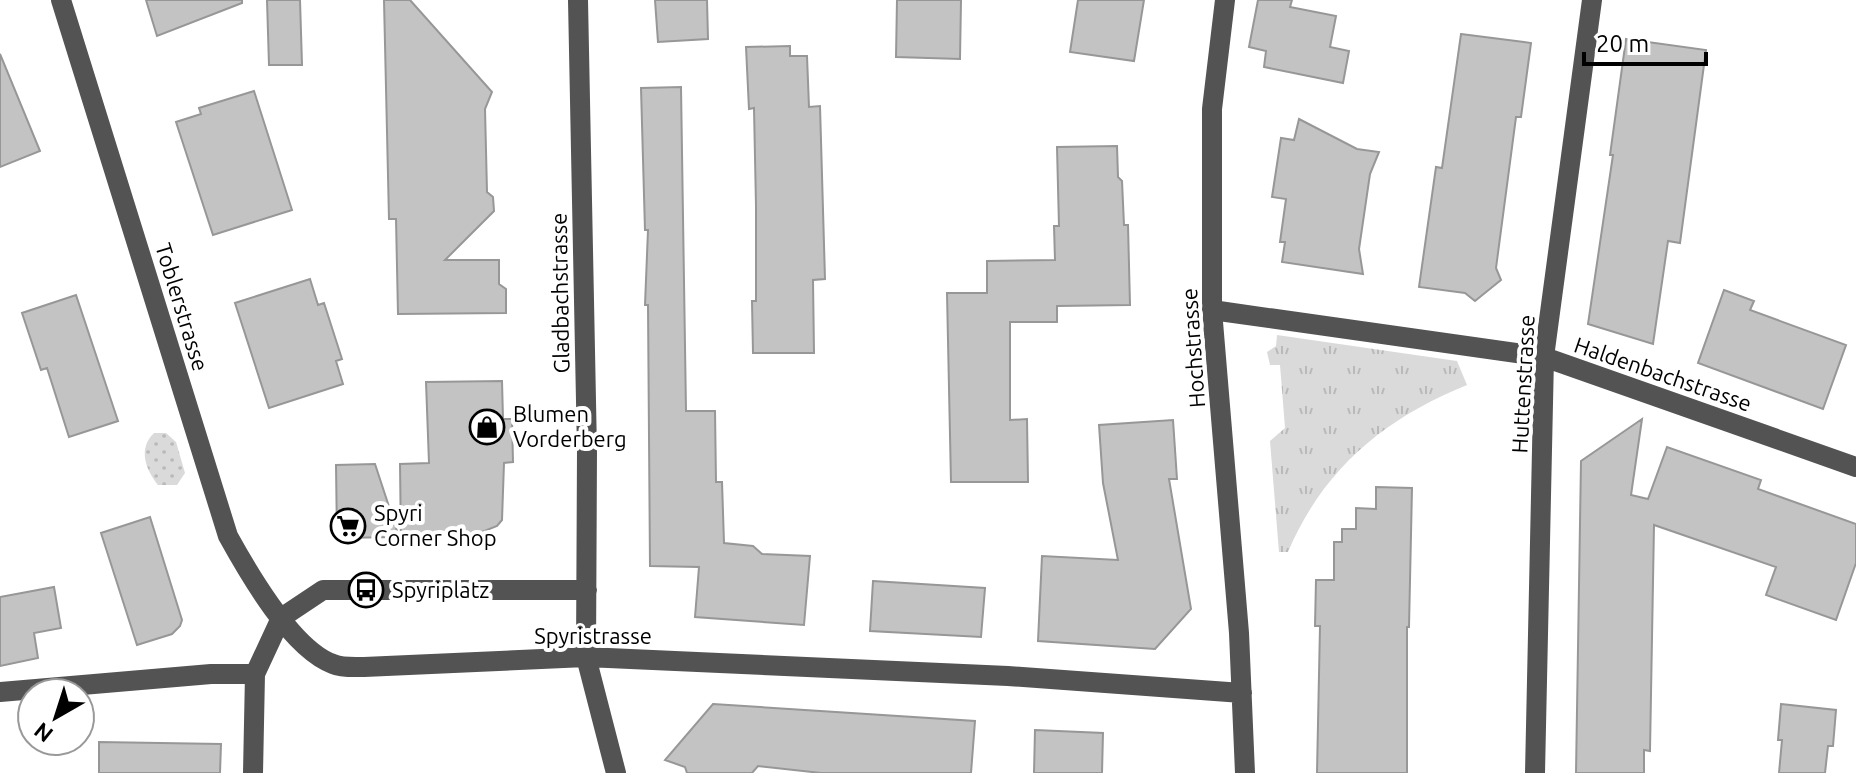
<svg xmlns="http://www.w3.org/2000/svg" width="1856" height="773" font-family="Ubuntu,sans-serif">
  <defs>
    <pattern id="park-tufts" width="24" height="20" patternUnits="userSpaceOnUse" patternTransform="scale(2)"><rect width="24" height="20" fill="#dadada"/><path d="M3 7l-1-3M5 7V3M7 7l1-3M15 17l-1-3M17 17v-4M19 17l1-3" fill="none" stroke="#b9b9b9"/></pattern>
    <pattern id="garden-dots" width="8" height="8" patternUnits="userSpaceOnUse" patternTransform="scale(2)"><rect width="8" height="8" fill="#dadada"/><path d="M2 2h.1M6 6h.1" fill="none" stroke="#b9b9b9" stroke-width="1.8" stroke-linecap="round"/></pattern>
  </defs>
  <rect width="100%" height="100%" fill="#fff"/>
  <path fill="url(#park-tufts)" d="M1277 335 1457 361 1467 385C1385 418 1323 469 1288 552H1279L1270 441 1285 428 1280 365H1270L1267 352 1276 346Z"/>
  <path fill="url(#garden-dots)" d="M154 433H166L176 442 185 473 177 485H158C145 469 138 448 154 433Z"/>
  <path fill="#c3c3c3" stroke="#979797" stroke-width="2" d="M146 0H242V3L157 36Z
    M267 0H300L302 65H269Z
    M384 0H410L492 92 485 109 487 192 493 197 494 211 445 260H499V284L506 289V313L398 314 396 219H389Z
    M655 0H707L708 39 658 42Z
    M897 0H961L960 59 896 57Z
    M1078 0H1144L1134 61 1070 52Z
    M1258 0H1292L1290 7 1336 16 1330 47 1349 51 1343 83 1264 67 1266 51 1249 47Z
    M1461 34 1531 43 1521 117H1516L1496 268 1501 280 1475 301 1465 293 1419 287 1436 167 1442 168Z
    M1626 39 1706 50 1680 243 1668 241 1653 344 1588 324 1613 155H1610Z
    M790 46V56H807L809 107 820 106 825 279 813 280 814 353H753L752 301H756V206L754 108 749 109 746 47Z
    M0 54 40 151 0 167Z
    M681 87 686 411H715L716 482H722L724 543 753 546 762 554 810 556 804 625 695 617 699 567 650 566 648 305H645L648 230H645L641 88Z
    M254 91 292 210 213 235 176 122 201 114 199 108Z
    M1299 119 1357 149 1379 152 1370 174 1359 249 1363 274 1282 262 1285 242H1280L1286 199 1272 197 1281 138 1294 140Z
    M1117 146 1118 177 1122 181 1124 225H1128L1130 305 1057 306V322H1010V420L1027 419 1028 482H951L947 293H987V261L1055 260 1054 226H1059L1057 147Z
    M310 279 318 305 324 303 342 359 336 361 343 384 269 408 235 303Z
    M1724 290 1754 301 1750 310 1846 345 1823 409 1698 363Z
    M76 295 118 421 69 437 47 368 41 370 22 313Z
    M502 381 503 419H512L513 462 504 463 502 520 497 526 477 534 432 535 433 543 401 544 400 464 429 463 426 382Z
    M1642 419 1631 495 1648 499 1667 447 1761 480 1758 489 1856 524V563L1836 620 1766 595 1776 567 1654 525 1650 751 1644 750V773H1576L1581 461Z
    M1173 420 1177 479H1169L1191 609 1155 649 1038 641 1042 556 1118 560 1103 483 1099 425Z
    M375 464 399 537 337 538 336 465Z
    M1376 487 1412 488 1409 627H1407V773H1317L1320 626H1315L1316 580H1334V542H1342V529H1356V508L1376 509Z
    M150 517 182 620 180 626 172 634 137 645 101 533Z
    M873 581 985 588 981 637 870 631Z
    M54 587 61 628 34 633 38 658 0 666V597Z
    M713 704 975 721 971 773H821L758 766 752 773H687L685 767 665 760Z
    M1781 704 1836 710 1833 746H1828L1825 773H1779L1782 740H1778Z
    M1035 730 1103 733 1102 773H1034Z
    M99 742 221 744 220 773H99Z"/>
  <g fill="none" stroke-linecap="round" stroke-linejoin="round">
    <path stroke="#535353" stroke-width="20" d="M61 0 228 536C249 574 292 649 333 664 342 668 354 667 364 667L586 657 1008 676 1242 693
      M578 0 587 451 586 657 616 773
      M1225 0 1212 109V310L1239 633 1245 773
      M1212 310 1544 357 1856 467
      M0 692 211 674H255L281 618 323 590H587
      M253 773 255 674
      M1535 773 1544 357 1592 0"/>
  </g>
  <defs>
    <g id="shop-ring" transform="scale(1.8)"><circle r="9.5" fill="#fff" stroke="#000" stroke-width="1.5"/><path d="M-5-2.5h2.3a2.7 3.5 0 0 1 5.4 0H5L5.5 6h-11ZM-1.5-2.5h3a1.5 2.3 0 0 0-3 0Z" fill="#000"/></g>
    <g id="supermarket-ring" transform="scale(1.8)"><circle r="9.5" fill="#fff" stroke="#000" stroke-width="1.5"/><path d="M-6-5.5h2.5l.6 2H6L4.5 2H-2.5L-4.4-4H-6ZM-1.5 3.2a1.3 1.3 0 1 0 .1 0ZM3 3.2a1.3 1.3 0 1 0 .1 0Z" fill="#000"/></g>
    <g id="bus-ring" transform="scale(1.8)"><circle r="9.5" fill="#fff" stroke="#000" stroke-width="1.5"/><path d="M-5-6H5V4H4V6H2V4H-2V6H-4V4H-5ZM-3.5-4V0h7V-4ZM-3.5 1.2v1.5H-2V1.2ZM2 1.2v1.5H3.5V1.2Z" fill="#000"/></g>
  </defs>
  <g fill-rule="evenodd">
    <use href="#shop-ring" x="487" y="427"/>
    <use href="#supermarket-ring" x="348" y="526"/>
    <use href="#bus-ring" x="366" y="590"/>
  </g>
  <g text-anchor="middle" stroke-width="8" stroke-linejoin="round" paint-order="stroke">
    <g font-size="22" fill="#000" stroke="#fff">
      <text transform="translate(560 293) rotate(-91)" y="8">Gladbachstrasse</text>
      <text transform="translate(182 307) rotate(73)" y="8">Toblerstrasse</text>
      <text transform="translate(1193 348) rotate(-94)" y="8">Hochstrasse</text>
      <text transform="translate(1663 374) rotate(19)" y="8">Haldenbachstrasse</text>
      <text transform="translate(1523 384) rotate(-87)" y="8">Huttenstrasse</text>
      <text x="593" y="644">Spyristrasse</text>
    </g>
    <g font-size="22" fill="#000" stroke="#fff" text-anchor="start">
      <text x="513" y="422">Blumen<tspan x="513" dy="25">Vorderberg</tspan></text>
      <text x="374" y="521">Spyri<tspan x="374" dy="25">Corner Shop</tspan></text>
      <text x="392" y="598">Spyriplatz</text>
    </g>
  </g>
  <g transform="translate(56 717) rotate(219)"><circle r="38" fill="#ffffff" stroke="#999999" stroke-width="2"/>
  <path d="M0-6L14 30L0 20L-14 30Z" fill="#000000"/>
  <text y="-12" font-size="22" font-weight="bold" text-anchor="middle" fill="#000000">N</text>
  </g>
  <path d="M1584 52v12h122v-12" fill="none" stroke="#000000" stroke-width="4"/>
  <text x="1596" y="52" font-size="24" fill="#000000" stroke="#ffffff" stroke-width="6" paint-order="stroke">20 m</text>
</svg>
